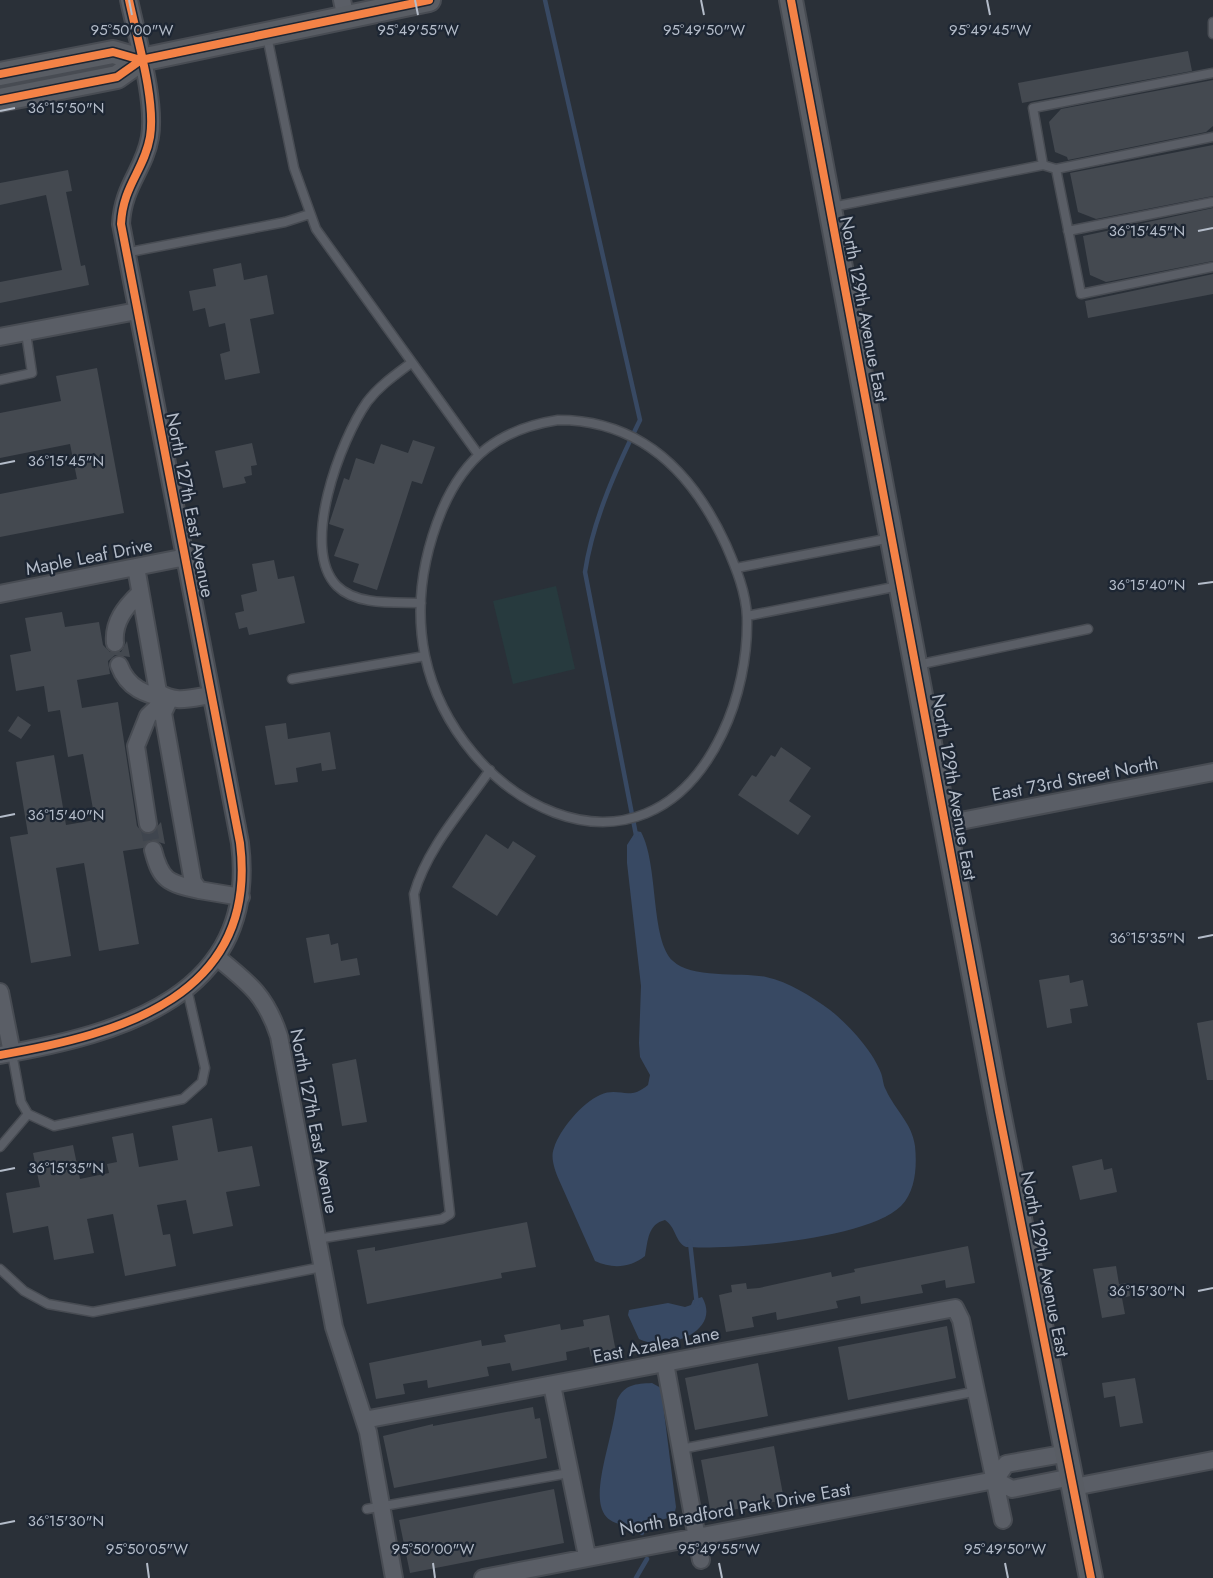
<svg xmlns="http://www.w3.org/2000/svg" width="1213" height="1578" font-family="Jost,sans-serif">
  <rect width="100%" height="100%" fill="#2a3038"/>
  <path fill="#273a3e" d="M556 586 575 669 513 684 493 601Z"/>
  <path fill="#384963" d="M636 831 641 832C659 865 650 940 673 961 691 979 742 972 766 977 789 982 811 996 830 1010 848 1024 873 1051 881 1073 883 1078 883 1085 886 1090 895 1110 912 1123 915 1146 917 1165 916 1191 901 1206 868 1239 733 1250 686 1247 675 1242 676 1227 665 1220 648 1224 648 1240 645 1256 630 1268 612 1269 595 1261L559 1180C555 1170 550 1158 554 1148 560 1129 582 1103 600 1095 620 1086 628 1102 648 1085L650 1075 640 1057 639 1043 641 986 627 863V845Z
    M702 1297C723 1333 663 1352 639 1339L628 1315 629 1310 668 1303 685 1307 691 1305 693 1300Z
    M652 1383 661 1388 676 1507 674 1516C559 1554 610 1464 617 1400 625 1384 635 1384 652 1383Z"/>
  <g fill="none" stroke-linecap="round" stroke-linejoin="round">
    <path stroke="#384963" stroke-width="4.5" d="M545 0 640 420C617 467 593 519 585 572L636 835
      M690 1242 697 1305
      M641 1518 642 1533
      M636 1578 647 1559"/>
  </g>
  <path fill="#444950" d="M1188 51 1192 71 1022 103 1018 83Z
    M1213 80V126L1206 132 1068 160 1067 157 1055 152 1049 122 1061 109Z
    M1213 145V196L1096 219 1078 212 1070 173Z
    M68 170 72 191 66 192 81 266 85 265 89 285 0 303V282L62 270 46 195 0 205V183Z
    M1213 208V261L1106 282 1090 275 1083 236Z
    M241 263 244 280 267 275 274 314 250 319 260 373 225 380 220 354 230 351 225 323 209 327 205 308 193 311 189 291 216 286 213 269Z
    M1213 274V294L1088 318 1085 301Z
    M97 368 124 513 0 537V494L77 479 70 444 0 458V413L61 401 56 376Z
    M413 440 435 447 422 484 412 481 377 590 353 582 359 564 334 556 344 529 329 524 344 478 349 480 356 458 374 464 381 444 408 453Z
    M252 443 257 465 251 466 252 475 244 477 246 483 223 488 215 451Z
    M274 560 278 579 294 576 305 623 249 635 247 627 239 629 235 613 244 611 241 595 257 591 252 564Z
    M62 612 65 627 99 622 103 645 110 652H121L127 641 130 657 115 655 108 661 110 674 77 680 82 708 118 702 137 826 144 834H150L161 822 165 844 151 840 143 848 123 851 139 944 99 951 84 863 56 868 71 956 31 963 10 837 28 834 16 762 54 755 66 825 95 820 83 754 68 757 60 710 48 712 44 686 16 691 10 655 31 651 25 618Z
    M18 716 31 725 21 739 8 731Z
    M286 723 288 739 330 732 336 769 322 771 321 763 296 768 298 782 275 785 265 726Z
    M781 747 811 768 789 801 811 816 798 835 738 795 752 775 756 777 771 755 775 757Z
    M486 834 508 849 513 841 536 856 497 916 452 887Z
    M329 934 331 945 338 943 341 961 357 958 360 975 314 983 306 938Z
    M1069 975 1070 983 1083 980 1088 1006 1070 1009 1072 1023 1047 1028 1039 980Z
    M1213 1020V1080H1207L1197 1023Z
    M356 1059 367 1122 342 1126 332 1064Z
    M212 1118 218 1152 252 1146 260 1186 226 1192 233 1226 193 1234 186 1200 157 1205 163 1235 170 1234 176 1266 125 1276 113 1214 87 1219 94 1253 54 1260 48 1226 13 1233 6 1193 40 1187 33 1153 73 1145 80 1179 109 1173 107 1164 117 1162 112 1137 133 1133 139 1167 178 1160 172 1126Z
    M1102 1159 1104 1170 1112 1168 1117 1192 1080 1200 1072 1166Z
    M527 1222 536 1267 501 1273 502 1278 367 1304 357 1250 375 1247V1251Z
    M968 1246 975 1283 946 1288 945 1280 921 1285 923 1293 861 1304 860 1296 836 1301 838 1308 777 1320 776 1312 752 1317 754 1327 726 1332 719 1295 732 1292 731 1285 746 1283 747 1289 759 1288 831 1272 832 1277 855 1272 854 1269Z
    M1116 1266 1119 1284 1128 1283 1130 1296 1122 1298 1125 1314 1102 1318 1093 1269Z
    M609 1315 616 1352 591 1356 589 1347 566 1352 567 1360 512 1371 510 1363 487 1367 489 1376 428 1388 427 1380 403 1384 405 1394 376 1399 369 1363 481 1340 482 1346 506 1342 504 1335 560 1324 561 1330 584 1326 583 1320Z
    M947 1326 956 1378 848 1400 838 1347Z
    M758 1363 768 1416 695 1430 685 1378Z
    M1135 1378 1143 1423 1120 1427 1115 1396 1104 1398 1102 1383Z
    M533 1407 535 1419 540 1418 547 1458 394 1488 383 1436 433 1424V1426Z
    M774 1446 784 1500 711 1514 701 1460Z
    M554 1489 564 1543 410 1573 399 1520Z"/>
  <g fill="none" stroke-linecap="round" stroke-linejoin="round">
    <path stroke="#3f454e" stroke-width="16" stroke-dasharray="16 8" stroke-linecap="butt" d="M148 824 153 850"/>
    <g stroke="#484c53" stroke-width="11">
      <path id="lane" d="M1213 22V34
        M267 36 294 168 316 229 478 454
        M1213 73 1033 108 1043 165 1056 169 1081 294 1213 267
        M1056 169 1213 137
        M832 207 1043 165
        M1068 231 1213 202
        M125 253 285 222 310 214
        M411 363C395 375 379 386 367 402 341 439 299 548 337 586 357 606 396 602 421 603
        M0 380 32 373 26 333
        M558 420C641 420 693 473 726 545 736 568 746 592 747 617 748 656 739 699 722 734 641 903 456 801 425 656 415 607 423 556 442 510 465 456 500 429 558 420Z
        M736 568 891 538
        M747 616 899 586
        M917 665 1088 629
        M292 679 425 656
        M28 1114 54 1126 183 1099 202 1082 205 1068 187 989
        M0 1147 28 1114 21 1102 12 1053
        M317 1239 442 1219 450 1214 414 894C427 848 463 809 490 770
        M0 1269 24 1291 48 1304 93 1312 322 1267
        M681 1449 978 1391
        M367 1509 569 1473"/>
    </g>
    <g stroke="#484c53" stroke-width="20">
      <path id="street" d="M342 0 346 19
        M0 337 137 311
        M136 567 158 692C175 704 191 698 211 695
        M0 594 186 557
        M115 643C113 622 125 607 140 593
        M119 665C128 689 145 694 169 700L163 713 193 882 199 890 241 897
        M148 824 136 746 148 716 166 699
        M945 824 1213 772
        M153 850C161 881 168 883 199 890
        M218 958C249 983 266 996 279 1036L334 1327 368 1432 394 1578
        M0 992 12 1053
        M0 1055C121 1034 259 996 240 843L121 224C123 185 144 171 150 137 156 101 137 38 129 0
        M665 1363 701 1560
        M552 1385 587 1556
        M364 1420 955 1308 961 1320 1003 1520
        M995 1480 1006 1464 1068 1453
        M1074 1487 1213 1460
        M483 1578 995 1480 1012 1489 1072 1477"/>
    </g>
    <g stroke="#484c53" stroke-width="26">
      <path id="secondary" d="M791 0 999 1112 1091 1578
        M0 74 113 52 141 60
        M0 100 117 77 141 60 429 0"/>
    </g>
    <use href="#lane" stroke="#5a5e66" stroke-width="8"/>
    <use href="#street" stroke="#5a5e66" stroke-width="16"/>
    <use href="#secondary" stroke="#595d64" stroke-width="22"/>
    <g stroke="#1d2633" stroke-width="11">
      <path id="cycleway" d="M791 0 999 1112 1091 1578
        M0 74 113 52 141 60
        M0 100 117 77 141 60 429 0
        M0 1055C121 1034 259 996 240 843L121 224C123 185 144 171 150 137 156 101 137 38 129 0"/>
    </g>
    <use href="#cycleway" stroke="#f48246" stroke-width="8"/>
  </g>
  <path fill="none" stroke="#b4bcc9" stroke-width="2" d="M129 0 132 15M415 0 418 15M701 0 704 15M987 0 990 15M0 111 15 108M1198 231 1213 228M0 464 15 461M1198 584 1213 582M0 817 15 814M1198 938 1213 935M0 1171 15 1168M1198 1291 1213 1288M0 1524 15 1521M147 1563 149 1578M433 1563 435 1578M719 1563 722 1578M1005 1563 1008 1578"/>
  <g text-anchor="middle" stroke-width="4.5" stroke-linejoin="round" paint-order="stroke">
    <g font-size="18" fill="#b4bcc9" stroke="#1d2633">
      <text transform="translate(864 309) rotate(79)" y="6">North 129th Avenue East</text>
      <text transform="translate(190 505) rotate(79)" y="6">North 127th East Avenue</text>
      <text transform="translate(89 557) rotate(-11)" y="6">Maple Leaf Drive</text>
      <text transform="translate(1075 779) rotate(-11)" y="6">East 73rd Street North</text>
      <text transform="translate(954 787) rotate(80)" y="6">North 129th Avenue East</text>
      <text transform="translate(314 1121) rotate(79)" y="6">North 127th East Avenue</text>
      <text transform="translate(1045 1264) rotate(79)" y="6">North 129th Avenue East</text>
      <text transform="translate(656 1345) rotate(-11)" y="6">East Azalea Lane</text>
      <text transform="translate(735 1509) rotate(-10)" y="6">North Bradford Park Drive East</text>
    </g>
  </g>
  <g font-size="15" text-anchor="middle" fill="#b4bcc9" stroke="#1d2633" stroke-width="4.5" stroke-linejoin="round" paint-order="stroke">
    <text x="132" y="35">95°50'00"W</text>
    <text x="418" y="35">95°49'55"W</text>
    <text x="704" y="35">95°49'50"W</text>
    <text x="990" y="35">95°49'45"W</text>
    <text x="66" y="113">36°15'50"N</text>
    <text x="1147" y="236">36°15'45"N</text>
    <text x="66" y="466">36°15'45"N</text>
    <text x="1147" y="590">36°15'40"N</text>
    <text x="66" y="820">36°15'40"N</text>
    <text x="1147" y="943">36°15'35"N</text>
    <text x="66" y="1173">36°15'35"N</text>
    <text x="1147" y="1296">36°15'30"N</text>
    <text x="66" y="1526">36°15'30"N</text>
    <text x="147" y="1554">95°50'05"W</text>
    <text x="433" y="1554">95°50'00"W</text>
    <text x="719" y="1554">95°49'55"W</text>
    <text x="1005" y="1554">95°49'50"W</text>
  </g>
</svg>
